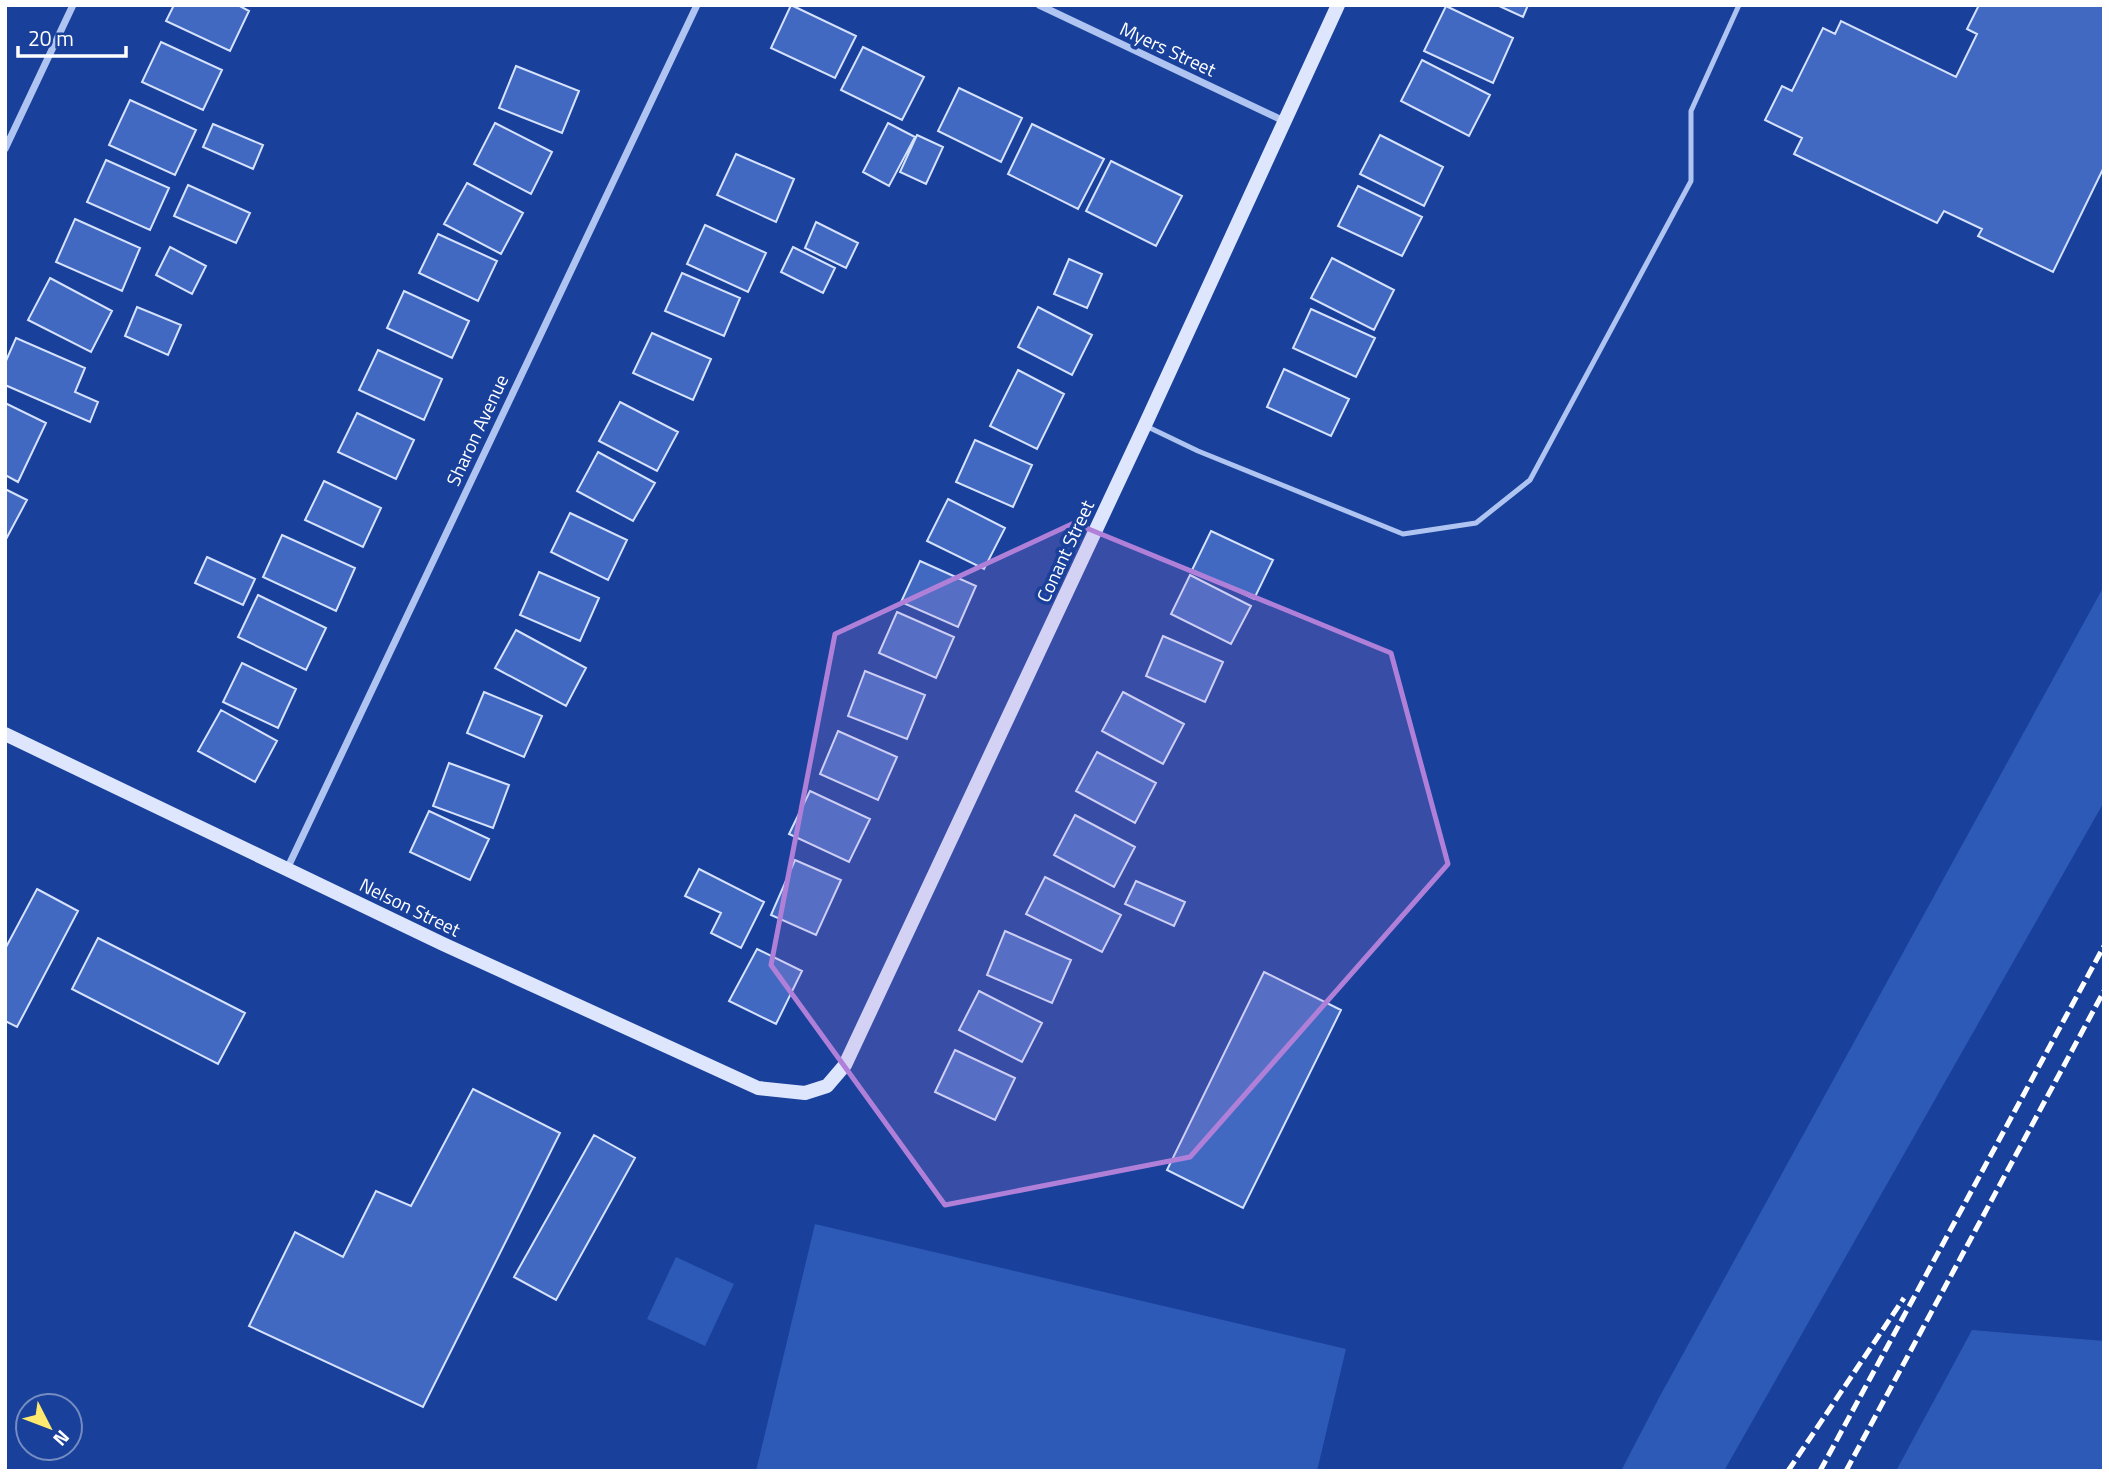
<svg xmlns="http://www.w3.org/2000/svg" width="2109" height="1476" font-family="'Titillium Web',sans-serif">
  <rect width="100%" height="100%" fill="#19409a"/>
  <path fill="#2d59b7" d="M2104 586V802L1724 1471H1621L1660 1396Z
    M815 1224 1346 1349 1317 1471H756Z
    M676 1257 734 1284 705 1346 647 1319Z
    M1972 1330 2104 1341V1471H1896Z"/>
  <path fill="#4269c1" stroke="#d6e2fc" stroke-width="2" d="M174 5H238L249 11 230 51 166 21Z
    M791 5 856 36 835 78 771 48Z
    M1497 5H1528L1523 17Z
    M1979 5H2104V167L2053 272 1978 236 1982 229 1944 211 1937 223 1794 154 1802 138 1765 120 1782 86 1792 91 1823 28 1835 34 1841 21 1956 77 1977 34 1967 29Z
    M1446 6 1513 38 1493 83 1424 51Z
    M161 42 222 70 203 110 142 82Z
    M863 47 924 77 902 120 841 90Z
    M1422 60 1490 95 1469 136 1401 101Z
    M516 66 579 91 562 133 499 108Z
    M959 88 1022 118 1001 162 938 131Z
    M130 100 196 130 175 175 109 145Z
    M495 123 552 152 531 194 474 164Z
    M888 123 915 137 889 186 863 172Z
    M213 124 263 145 253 169 203 147Z
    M1032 124 1104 159 1078 209 1008 174Z
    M917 135 943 147 926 184 900 172Z
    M1380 135 1443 167 1424 206 1360 174Z
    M736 154 794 179 776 222 717 195Z
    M106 160 169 188 150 230 87 202Z
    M1111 161 1182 196 1156 246 1086 211Z
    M467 183 523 213 501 254 444 224Z
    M188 185 250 213 236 243 174 216Z
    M1358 186 1422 217 1402 256 1338 226Z
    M75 219 140 248 122 291 56 262Z
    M816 222 858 243 846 268 805 248Z
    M705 225 766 253 748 292 687 264Z
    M438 234 497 261 478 301 419 273Z
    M170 247 206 266 192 294 156 275Z
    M793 247 835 268 823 293 781 272Z
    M1332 258 1394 290 1374 330 1311 298Z
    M1069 259 1102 274 1087 308 1054 294Z
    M682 273 740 298 724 336 665 311Z
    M50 278 112 311 91 352 28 320Z
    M404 291 469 321 452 358 387 328Z
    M137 307 181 325 168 355 125 336Z
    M1038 307 1092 335 1072 375 1018 347Z
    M1311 309 1375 338 1356 377 1293 348Z
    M652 333 711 359 693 400 633 373Z
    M16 338 85 368 75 392 98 402 90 422 5 385V363Z
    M378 350 442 379 424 420 359 390Z
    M1284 369 1349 399 1331 436 1267 407Z
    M1018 370 1064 394 1037 449 990 426Z
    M620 402 678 432 657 471 599 441Z
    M5 403 46 423 18 482 5 475Z
    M357 413 414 440 396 479 338 452Z
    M975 440 1032 465 1013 507 956 482Z
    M598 452 655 483 633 521 577 491Z
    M324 481 381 508 363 547 305 520Z
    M5 489 27 500 5 541Z
    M948 499 1005 528 984 569 927 541Z
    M570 513 627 540 608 580 551 552Z
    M1211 531 1273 560 1254 599 1192 570Z
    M282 535 355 568 336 611 263 577Z
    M207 557 255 579 243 605 195 583Z
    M920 561 976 586 958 627 901 602Z
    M539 572 599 598 580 641 520 615Z
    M1190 575 1251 606 1231 644 1171 614Z
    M258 595 326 628 306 670 238 637Z
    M897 612 954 637 936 678 879 653Z
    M516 630 586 668 566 706 495 668Z
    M1163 636 1223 662 1205 702 1146 676Z
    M242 663 296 689 278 728 223 702Z
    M865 671 925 695 907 739 848 716Z
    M484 692 542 716 524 757 467 733Z
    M1123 692 1184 724 1163 764 1102 731Z
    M221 710 277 741 255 782 198 751Z
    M838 731 897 757 878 800 820 774Z
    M1097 752 1156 783 1135 823 1076 791Z
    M449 763 509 785 493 828 433 806Z
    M810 791 870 819 849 862 789 834Z
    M429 811 489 839 470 880 410 852Z
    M1075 815 1135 847 1114 887 1054 855Z
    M795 860 841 880 816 935 771 915Z
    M699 869 764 902 741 948 711 933 721 913 685 896Z
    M1045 877 1121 915 1102 952 1026 914Z
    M1136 881 1185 902 1174 926 1125 904Z
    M37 889 78 911 17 1027 5 1021V949Z
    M1005 931 1071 960 1052 1003 987 975Z
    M98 938 245 1013 218 1064 72 989Z
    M757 949 802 971 776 1024 729 1001Z
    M1264 972 1341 1010 1243 1208 1167 1170Z
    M979 991 1042 1023 1022 1062 959 1030Z
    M955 1050 1015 1078 995 1120 935 1092Z
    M473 1089 560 1133 423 1407 249 1326 295 1232 343 1257 376 1191 411 1206Z
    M594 1135 635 1158 556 1300 514 1277Z"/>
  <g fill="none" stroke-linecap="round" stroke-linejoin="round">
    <path stroke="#afc4f1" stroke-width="5" d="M1148 427 1198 451 1403 534 1476 523 1530 480 1691 181V111L1739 5"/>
    <path stroke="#afc4f1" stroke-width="7" d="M1039 5 1284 121
      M5 149 73 5
      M287 869 697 5"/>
    <path stroke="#dde6fc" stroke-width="14" d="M5 734 443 944 758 1088 805 1093 827 1086 845 1065 1145 425 1338 5"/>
    <path stroke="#fff" stroke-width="5" stroke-dasharray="12 5" stroke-linecap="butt" d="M1788 1471 1904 1298
      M1820 1471 2104 946
      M1846 1471 2104 991"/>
  </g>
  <path fill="#b080d9" fill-opacity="0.2" stroke="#b080d9" stroke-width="5" stroke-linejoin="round" d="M1074 523 1391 653 1448 864 1190 1157 945 1205 771 965 835 634Z"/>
  <g text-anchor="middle" stroke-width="7" stroke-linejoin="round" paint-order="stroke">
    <g font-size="19" fill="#fff" stroke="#19409a">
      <text transform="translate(1168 49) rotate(25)" y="7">Myers Street</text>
      <text transform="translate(477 430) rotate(-65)" y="7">Sharon Avenue</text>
      <text transform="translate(1065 551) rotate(-65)" y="7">Conant Street</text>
      <text transform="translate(410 907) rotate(26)" y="7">Nelson Street</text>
    </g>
  </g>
  <rect width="2109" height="1476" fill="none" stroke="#ffffff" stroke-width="14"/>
  <g transform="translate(49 1427) rotate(132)"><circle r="33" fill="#19409a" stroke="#758cc2" stroke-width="2"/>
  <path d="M0-5L12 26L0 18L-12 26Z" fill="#ffe96f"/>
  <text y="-10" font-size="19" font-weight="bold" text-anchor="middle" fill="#ffffff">N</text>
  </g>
  <path d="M18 46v10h108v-10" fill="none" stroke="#ffffff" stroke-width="3.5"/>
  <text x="28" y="46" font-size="21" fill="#ffffff" stroke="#19409a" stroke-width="5" paint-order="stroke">20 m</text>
</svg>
